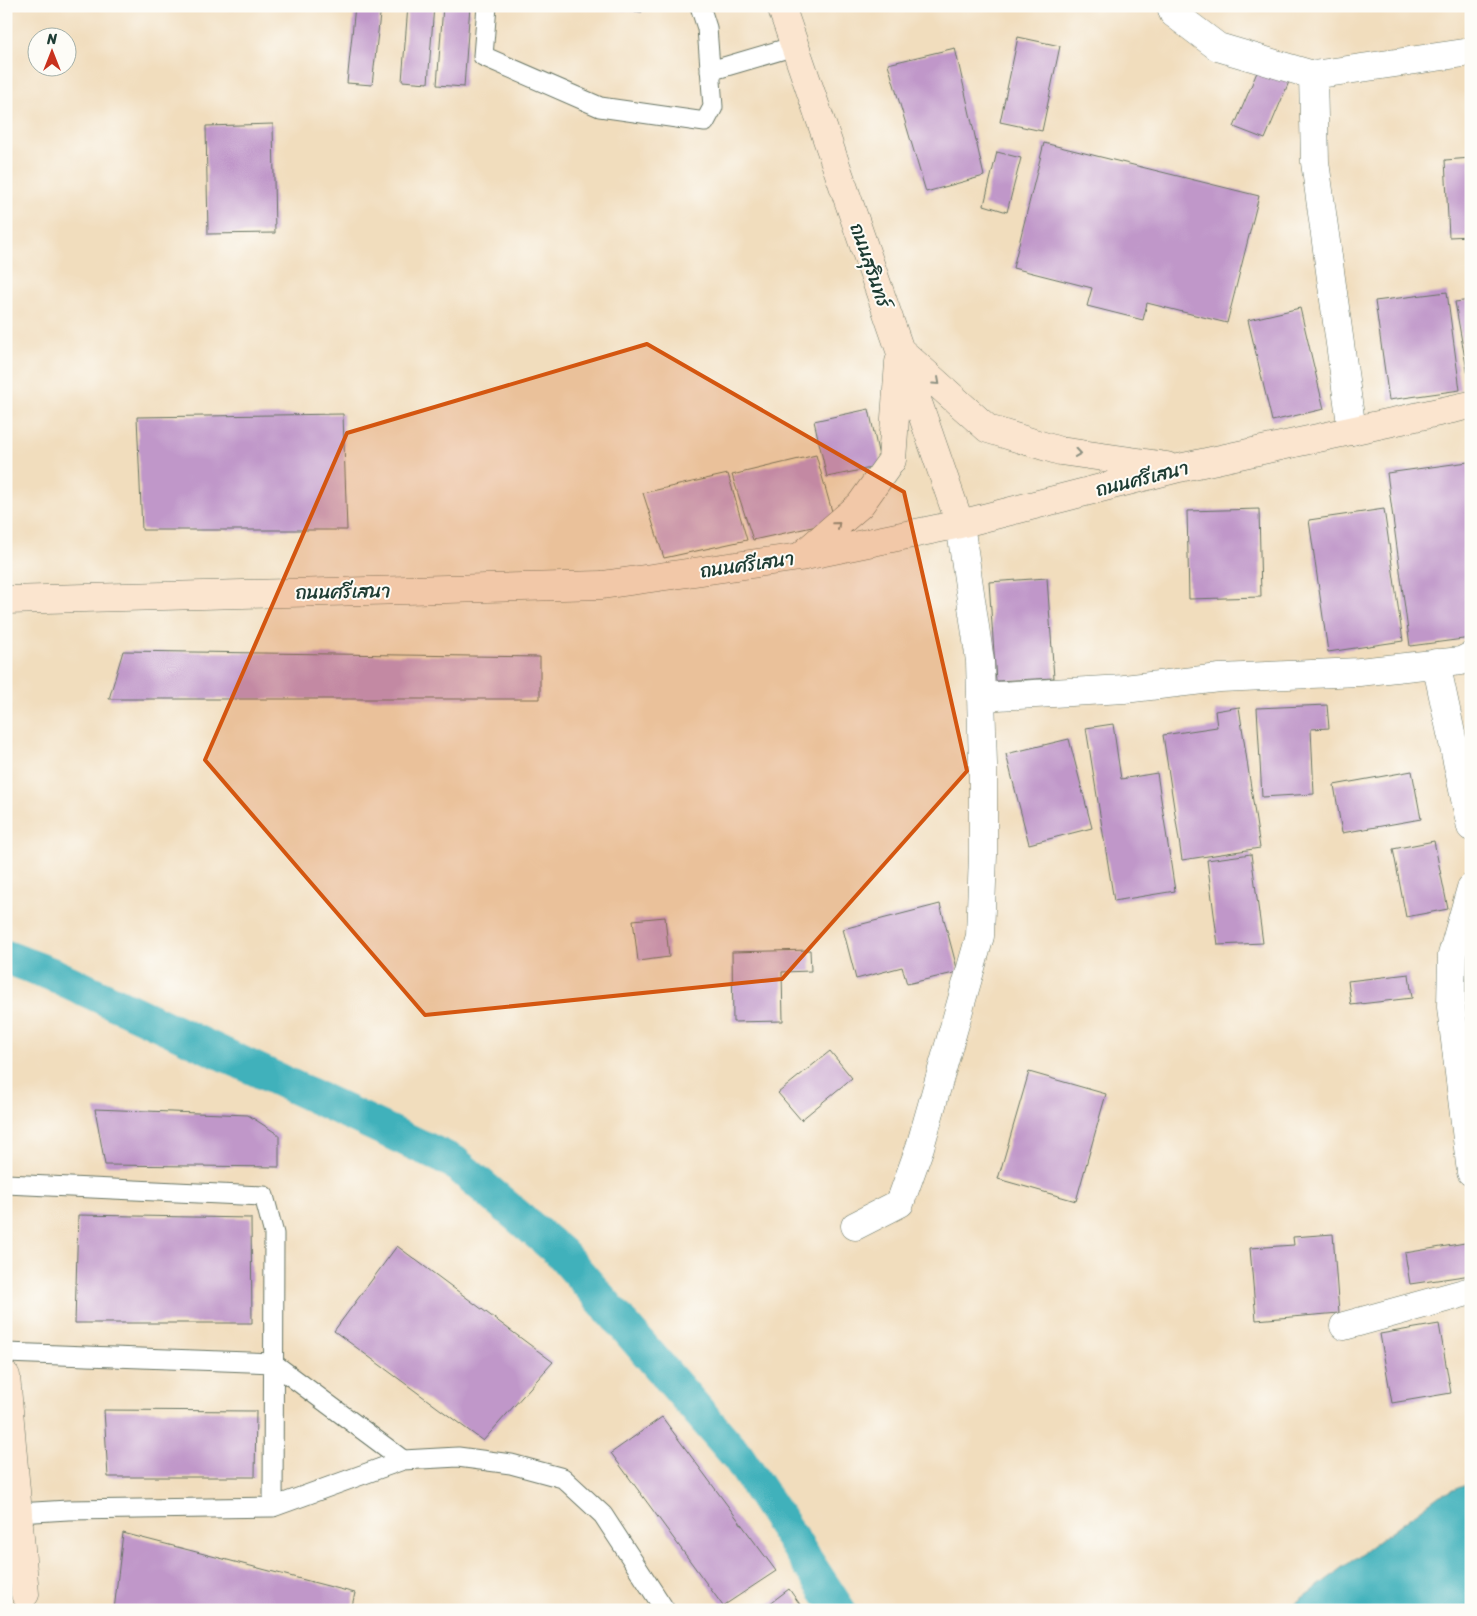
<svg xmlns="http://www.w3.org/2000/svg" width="1477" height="1616" font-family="Sriracha,'Playpen Sans Thai',sans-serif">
  <rect width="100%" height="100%" fill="#fdfcf7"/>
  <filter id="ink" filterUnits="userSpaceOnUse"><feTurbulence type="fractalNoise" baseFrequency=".02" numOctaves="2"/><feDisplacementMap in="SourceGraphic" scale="10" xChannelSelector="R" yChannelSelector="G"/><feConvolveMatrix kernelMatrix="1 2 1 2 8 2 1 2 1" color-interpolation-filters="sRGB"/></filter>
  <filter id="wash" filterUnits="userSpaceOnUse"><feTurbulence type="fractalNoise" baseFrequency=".0096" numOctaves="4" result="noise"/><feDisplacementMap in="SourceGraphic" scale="20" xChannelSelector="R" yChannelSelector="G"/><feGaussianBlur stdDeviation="1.12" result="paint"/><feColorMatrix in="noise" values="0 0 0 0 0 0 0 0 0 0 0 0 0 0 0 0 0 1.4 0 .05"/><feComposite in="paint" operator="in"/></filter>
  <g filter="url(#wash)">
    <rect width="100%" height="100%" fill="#f1ddbd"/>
    <path fill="#41b1bb" stroke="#307778" d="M1471 1483V1610H1286L1440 1495Z"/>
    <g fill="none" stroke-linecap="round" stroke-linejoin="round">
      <path stroke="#41b1bb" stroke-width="34" d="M6 957 54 975 454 1162 562 1254 738 1457 839 1610"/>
    </g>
    <g id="blocks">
      <path fill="#c097c9" d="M355 6H381L372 85 347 83Z
        M408 6H434L428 83 402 81Z
        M443 6H470L464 87 437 85Z
        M596 6H643L642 12 596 8Z
        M1018 37 1060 46 1042 131 1000 122Z
        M955 48 984 176 926 192 888 64Z
        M1260 65 1291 77 1265 139 1234 127Z
        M273 124 275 233 208 234 206 126Z
        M1044 143 1259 196 1227 323 1147 303 1143 320 1087 306 1092 288 1013 268Z
        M997 152 1021 158 1007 212 984 205Z
        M1471 158V236L1449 237 1445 160Z
        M1447 292 1460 390 1389 400 1375 301Z
        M1471 300V376H1468L1455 302Z
        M1300 308 1324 409 1272 421 1248 320Z
        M869 409 881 466 827 477 814 421Z
        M343 414 347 530H142L137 417Z
        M816 455 835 522 753 540 732 475Z
        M1468 462 1471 481V638L1410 646 1387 473Z
        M728 474 747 540 664 558 643 493Z
        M1259 509 1261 597 1189 599 1187 511Z
        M1384 509 1403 641 1328 652 1309 520Z
        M1047 578 1054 678 996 681 989 582Z
        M123 651 540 657V699H109Z
        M1327 705 1329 728 1311 729 1314 794 1262 797 1257 708Z
        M1239 707 1260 848 1182 860 1163 735 1217 727 1215 711Z
        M1113 724 1121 779 1157 773 1175 891 1114 901 1086 728Z
        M1069 739 1092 828 1029 844 1006 754Z
        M1412 771 1421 819 1342 833 1334 785Z
        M1434 841 1448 909 1406 917 1393 849Z
        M1251 854 1263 943 1218 945 1207 860Z
        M940 904 958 972 907 984 902 967 856 979 843 929Z
        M665 917 669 957 638 961 633 920Z
        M810 950 811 971 782 972 783 1021 733 1022 732 952Z
        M1409 974 1412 998 1351 1005 1348 981Z
        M830 1051 852 1078 801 1120 778 1093Z
        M1029 1072 1106 1094 1076 1201 998 1179Z
        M95 1109 248 1115 279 1135V1167L105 1165Z
        M78 1215 251 1218 252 1323H75Z
        M1333 1234 1339 1313 1256 1320 1250 1248 1294 1245 1293 1237Z
        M1471 1242V1275L1410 1284 1405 1253Z
        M397 1246 553 1362 483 1441 334 1331Z
        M1439 1324 1451 1393 1392 1403 1380 1334Z
        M104 1410 256 1411 255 1477H108Z
        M662 1417 776 1571 723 1606 611 1453Z
        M123 1533 355 1593 351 1610H114Z
        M789 1589 804 1610H761Z"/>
    </g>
  </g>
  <g filter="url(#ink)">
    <use href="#blocks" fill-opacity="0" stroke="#687564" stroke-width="1"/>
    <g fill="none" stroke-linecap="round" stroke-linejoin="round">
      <g stroke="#687564" stroke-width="21">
        <path id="lane" d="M487 6 483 56 600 107 705 122 713 107 707 28 700 6
          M710 71 795 46
          M6 1184 264 1196 274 1234 273 1507
          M6 1353 273 1363 403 1460
          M18 1513 68 1510 273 1507 403 1460 458 1457 511 1464 563 1478 603 1515 665 1610"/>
      </g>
      <g stroke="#687564" stroke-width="29">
        <path id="street" d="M1171 6 1173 13 1218 47 1313 75 1471 52
          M1313 75 1315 162 1352 431
          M1436 663 1471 827
          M981 697 1124 689 1220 678 1359 672 1461 661 1471 656
          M1471 888 1452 955 1451 1007 1471 1172
          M855 1226 900 1203 920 1147 980 936 983 855V765L980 661 960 524
          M1344 1326 1471 1291"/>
      </g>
      <g stroke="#687564" stroke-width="29">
        <path id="secondary" d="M781 6 960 524
          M901 351 988 429 1060 451 1167 466
          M801 556 860 505 892 460 899 362
          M6 600 602 585 800 557 960 524 1179 468 1471 405
          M6 1376 25 1594"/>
      </g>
      <use href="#lane" stroke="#fff" stroke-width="19"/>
      <use href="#street" stroke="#fff" stroke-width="28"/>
      <use href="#secondary" stroke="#fbe5cf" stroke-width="28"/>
    </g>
    <defs><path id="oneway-chevron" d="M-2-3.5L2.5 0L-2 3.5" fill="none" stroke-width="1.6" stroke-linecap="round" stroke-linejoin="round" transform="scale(1.25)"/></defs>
    <g stroke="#8d9182">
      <use href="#oneway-chevron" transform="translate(937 382) rotate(42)"/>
      <use href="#oneway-chevron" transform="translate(1078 453) rotate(8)"/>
      <use href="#oneway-chevron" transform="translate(837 525) rotate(-41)"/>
    </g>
  </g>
  <path fill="#d45610" fill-opacity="0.2" stroke="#d45610" stroke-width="4" stroke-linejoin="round" d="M647 344 904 492 967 771 782 979 425 1015 205 760 347 433Z"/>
  <g text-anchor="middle" stroke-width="4" stroke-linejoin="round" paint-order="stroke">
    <g font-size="19" fill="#1f3d34" stroke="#fdfcf7">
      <text transform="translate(871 265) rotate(71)" y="7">ถนนสุรินทร์</text>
      <text transform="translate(1142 478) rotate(-14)" y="7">ถนนศรีเสนา</text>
      <text transform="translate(747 564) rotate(-8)" y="7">ถนนศรีเสนา</text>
      <text transform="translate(343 591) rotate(-1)" y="7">ถนนศรีเสนา</text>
    </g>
  </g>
  <rect width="1477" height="1616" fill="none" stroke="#fdfcf7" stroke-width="25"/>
  <g transform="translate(52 52)"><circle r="24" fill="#fdfcf7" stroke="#a4b0a9"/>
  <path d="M0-4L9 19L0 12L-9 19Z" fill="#c8321e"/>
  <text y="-8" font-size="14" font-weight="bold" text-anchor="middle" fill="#1f3d34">N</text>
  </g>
</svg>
